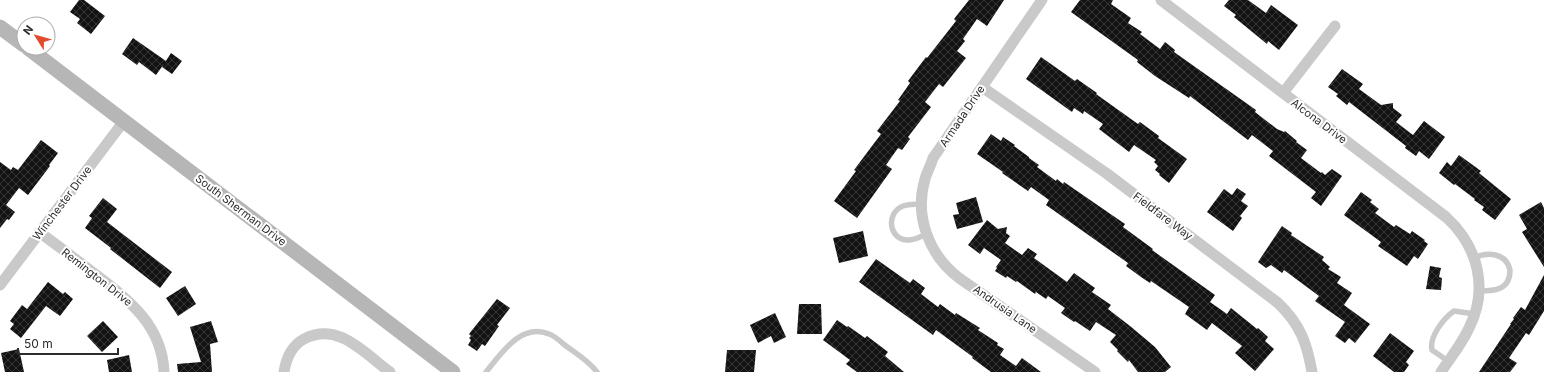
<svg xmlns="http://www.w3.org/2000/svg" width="1544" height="372" font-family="Inter,sans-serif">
  <defs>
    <pattern id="building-cross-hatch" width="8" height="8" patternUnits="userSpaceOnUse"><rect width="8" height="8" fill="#131313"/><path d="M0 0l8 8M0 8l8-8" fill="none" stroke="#363636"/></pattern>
  </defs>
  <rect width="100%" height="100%" fill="#fff"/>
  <path fill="url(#building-cross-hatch)" d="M79 0H84L105 16 91 34 77 23 80 19 70 12Z
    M969 0H1004L987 26 977 19 963 39 965 41 957 51 966 58 943 87 939 84 925 102 931 107 908 137 910 139 902 150 898 148 886 165 892 169 857 218 834 201 856 171 854 170 881 134 877 131 900 101 898 100 910 83 908 81 926 57 927 58 956 21 954 19Z
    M1080 0H1113L1111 4 1131 18 1128 23 1142 32 1140 34 1160 49 1165 42 1175 50 1174 52 1256 110 1255 112 1277 129 1284 132 1285 131 1297 141 1296 142 1307 150 1301 158 1321 173 1322 172 1325 175 1332 169 1342 176 1321 206 1311 198 1316 192 1269 156 1273 151 1252 135 1248 140 1190 96 1189 98 1155 76 1137 62 1138 60 1071 12Z
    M1229 0H1248L1266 13 1271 5 1298 25 1279 50 1268 41 1267 44 1234 17 1236 15 1224 6Z
    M133 38 166 61 156 75 139 62 137 65 122 54Z
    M171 53 182 61 172 74 162 67Z
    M1041 57 1075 81 1077 79 1097 93 1096 94 1138 124 1140 122 1159 136 1158 138 1187 159 1169 183 1159 175 1160 174 1155 170 1158 166 1154 162 1156 160 1134 145 1129 152 1099 129 1103 124 1084 111 1083 114 1074 108 1072 112 1026 79Z
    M1342 69 1363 84 1359 89 1381 105 1393 103V108L1402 115 1396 122 1413 135 1424 121 1445 137 1429 159 1419 151 1416 156 1405 148 1406 146 1349 102 1347 105 1336 96 1338 94 1328 87Z
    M991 134 1001 141 1003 137 1015 145 1014 146 1029 157V158L1039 165 1037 167 1056 181 1057 179 1063 184 1064 182 1125 224 1123 227 1153 249 1152 250 1215 295 1210 302 1227 314 1231 308 1257 329 1258 328 1268 337 1265 341 1274 349 1255 371 1235 353 1242 346 1212 323 1207 330 1185 314 1189 307 1151 281 1150 283 1141 277 1126 266 1128 263 1046 205 1049 200 1031 187 1028 191 1002 173 1003 172 977 154Z
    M41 140 58 153 49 165 50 166 28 195 19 188 6 205 15 212 9 220 7 219 0 228V162L11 170 13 167 18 170Z
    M1459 155 1481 171 1479 173 1511 199 1495 220 1482 210 1484 207 1474 200 1475 199 1455 184 1454 185 1439 173 1447 162 1451 166Z
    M1237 188 1246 194 1241 201 1248 206 1240 216 1242 218 1233 231 1207 212 1224 189 1232 195Z
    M1361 192 1372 200 1370 202 1379 209 1375 213 1394 227 1396 225 1410 234 1412 231 1425 240 1424 241 1428 244 1418 259 1414 256 1407 266 1378 246 1381 242 1344 215Z
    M976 197 983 222 957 229 953 215 959 214 956 203Z
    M103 198 117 209 107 222 172 272 160 288 110 249 111 248 85 228 92 218 89 216Z
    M1541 202 1544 208V267L1522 232 1527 229 1519 215Z
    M987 220 998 229 1007 227 1006 233 1010 236 1005 243 1022 255 1028 248 1037 254 1034 258 1067 282 1074 273 1095 288 1092 292 1111 305 1108 309 1130 326 1155 347 1171 367 1165 372H1138L1129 360 1128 362 1117 351 1118 350 1110 342 1116 335 1096 322 1090 331 1075 321 1074 322 1061 313 1065 308 1048 296 1046 299 1036 292 1035 294 1017 281 1016 282 1007 276 1006 278 995 271 997 268 996 267 1001 260 984 248 980 254 968 245Z
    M1282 226 1292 233 1291 235 1324 257 1322 260 1330 267 1328 269 1341 277 1337 283 1352 293 1344 305 1370 324 1355 343 1349 338 1345 343 1335 336 1345 322 1315 301 1319 296 1284 270 1282 273 1271 265 1266 268 1258 262Z
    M863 231 868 256 839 263 833 238Z
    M876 259 910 283 913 279 925 288 921 294 938 307 940 304 955 315 956 313 980 328 978 330 998 343 997 345 1004 349 1000 355 1016 366 1022 358 1041 372H991L972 358 973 357 936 330 933 335 859 282Z
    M1430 266 1441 268 1439 277 1442 278 1441 290 1426 289Z
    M1544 275V311L1529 335 1526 333 1509 358 1517 363 1510 372H1479L1511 324H1510L1514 319 1513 318 1521 307 1525 310Z
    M48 282 63 294 65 292 73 299 60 316 46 306 21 338 10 329 14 324 10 321 22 305 27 309Z
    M185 286 196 304 178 316 166 298Z
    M497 299 510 308 497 325 499 326 485 346 482 344 477 351 468 345 471 340 469 338 471 336 469 334Z
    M799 304H821L822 334H797Z
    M775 313 786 337 774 343 771 336 758 343 750 325Z
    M837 320 847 327 848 326 865 338 867 336 888 352 885 356 904 372H857L846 364 850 360 823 340Z
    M103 321 118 337 102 352 87 336Z
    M211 321 218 342 210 344 212 372H178L177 364 201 362 190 327Z
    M1390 333 1414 351 1406 362 1409 365 1404 372H1394L1373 356Z
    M19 349 24 372H5L1 353Z
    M727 350H756L754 372H725Z
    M129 355 132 372H109L107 360Z"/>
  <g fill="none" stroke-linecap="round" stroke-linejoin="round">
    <path stroke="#c9c9c9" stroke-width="5.5" d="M922 204C916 204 909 204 903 206 885 213 889 241 909 240 915 240 921 236 927 234
      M1474 258C1487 252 1506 252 1510 270 1510 290 1495 291 1479 291
      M1448 361 1432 350C1429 337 1443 319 1454 311L1475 314
      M486 372C501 354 521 322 549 334 555 336 561 342 566 346 577 354 589 361 597 372"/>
    <path stroke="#c9c9c9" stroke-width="11" d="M1042 0 933 158C931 165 927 172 925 179 914 216 929 255 959 278L1095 372
      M1161 0 1446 217C1478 246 1489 289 1469 328 1462 344 1450 358 1441 372
      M982 87 1106 173 1278 303C1300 324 1307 343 1312 372
      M1283 93 1335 26
      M39 232C57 245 74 258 91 271 126 298 162 323 164 372
      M0 285 124 121
      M284 372C286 359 291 346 304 339 338 321 364 353 390 372"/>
    <path stroke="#b6b6b6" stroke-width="15" d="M0 27 24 45
      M28 48 453 372"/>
  </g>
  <g text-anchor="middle" stroke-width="4" stroke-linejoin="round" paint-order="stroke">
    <g font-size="11" fill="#2c2c2c" stroke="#fff">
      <text transform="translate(962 116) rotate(-56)" y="4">Armada Drive</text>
      <text transform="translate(1319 121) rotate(37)" y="4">Alcona Drive</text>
      <text transform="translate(62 203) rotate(-53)" y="4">Winchester Drive</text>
      <text transform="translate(241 210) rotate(37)" y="4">South Sherman Drive</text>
      <text transform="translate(1163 216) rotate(37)" y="4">Fieldfare Way</text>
      <text transform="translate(97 277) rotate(38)" y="4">Remington Drive</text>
      <text transform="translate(1005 309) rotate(35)" y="4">Andrusia Lane</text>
    </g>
  </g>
  <g transform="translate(36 36) rotate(307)"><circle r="19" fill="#ffffff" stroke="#ababab"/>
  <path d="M0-3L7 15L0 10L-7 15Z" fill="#e34b2e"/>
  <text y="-6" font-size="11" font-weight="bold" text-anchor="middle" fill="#2c2c2c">N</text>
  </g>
  <path d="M18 348v6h100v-6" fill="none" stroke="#2c2c2c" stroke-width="2"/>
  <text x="24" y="348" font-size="12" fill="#2c2c2c" stroke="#ffffff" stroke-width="3" paint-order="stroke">50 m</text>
</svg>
